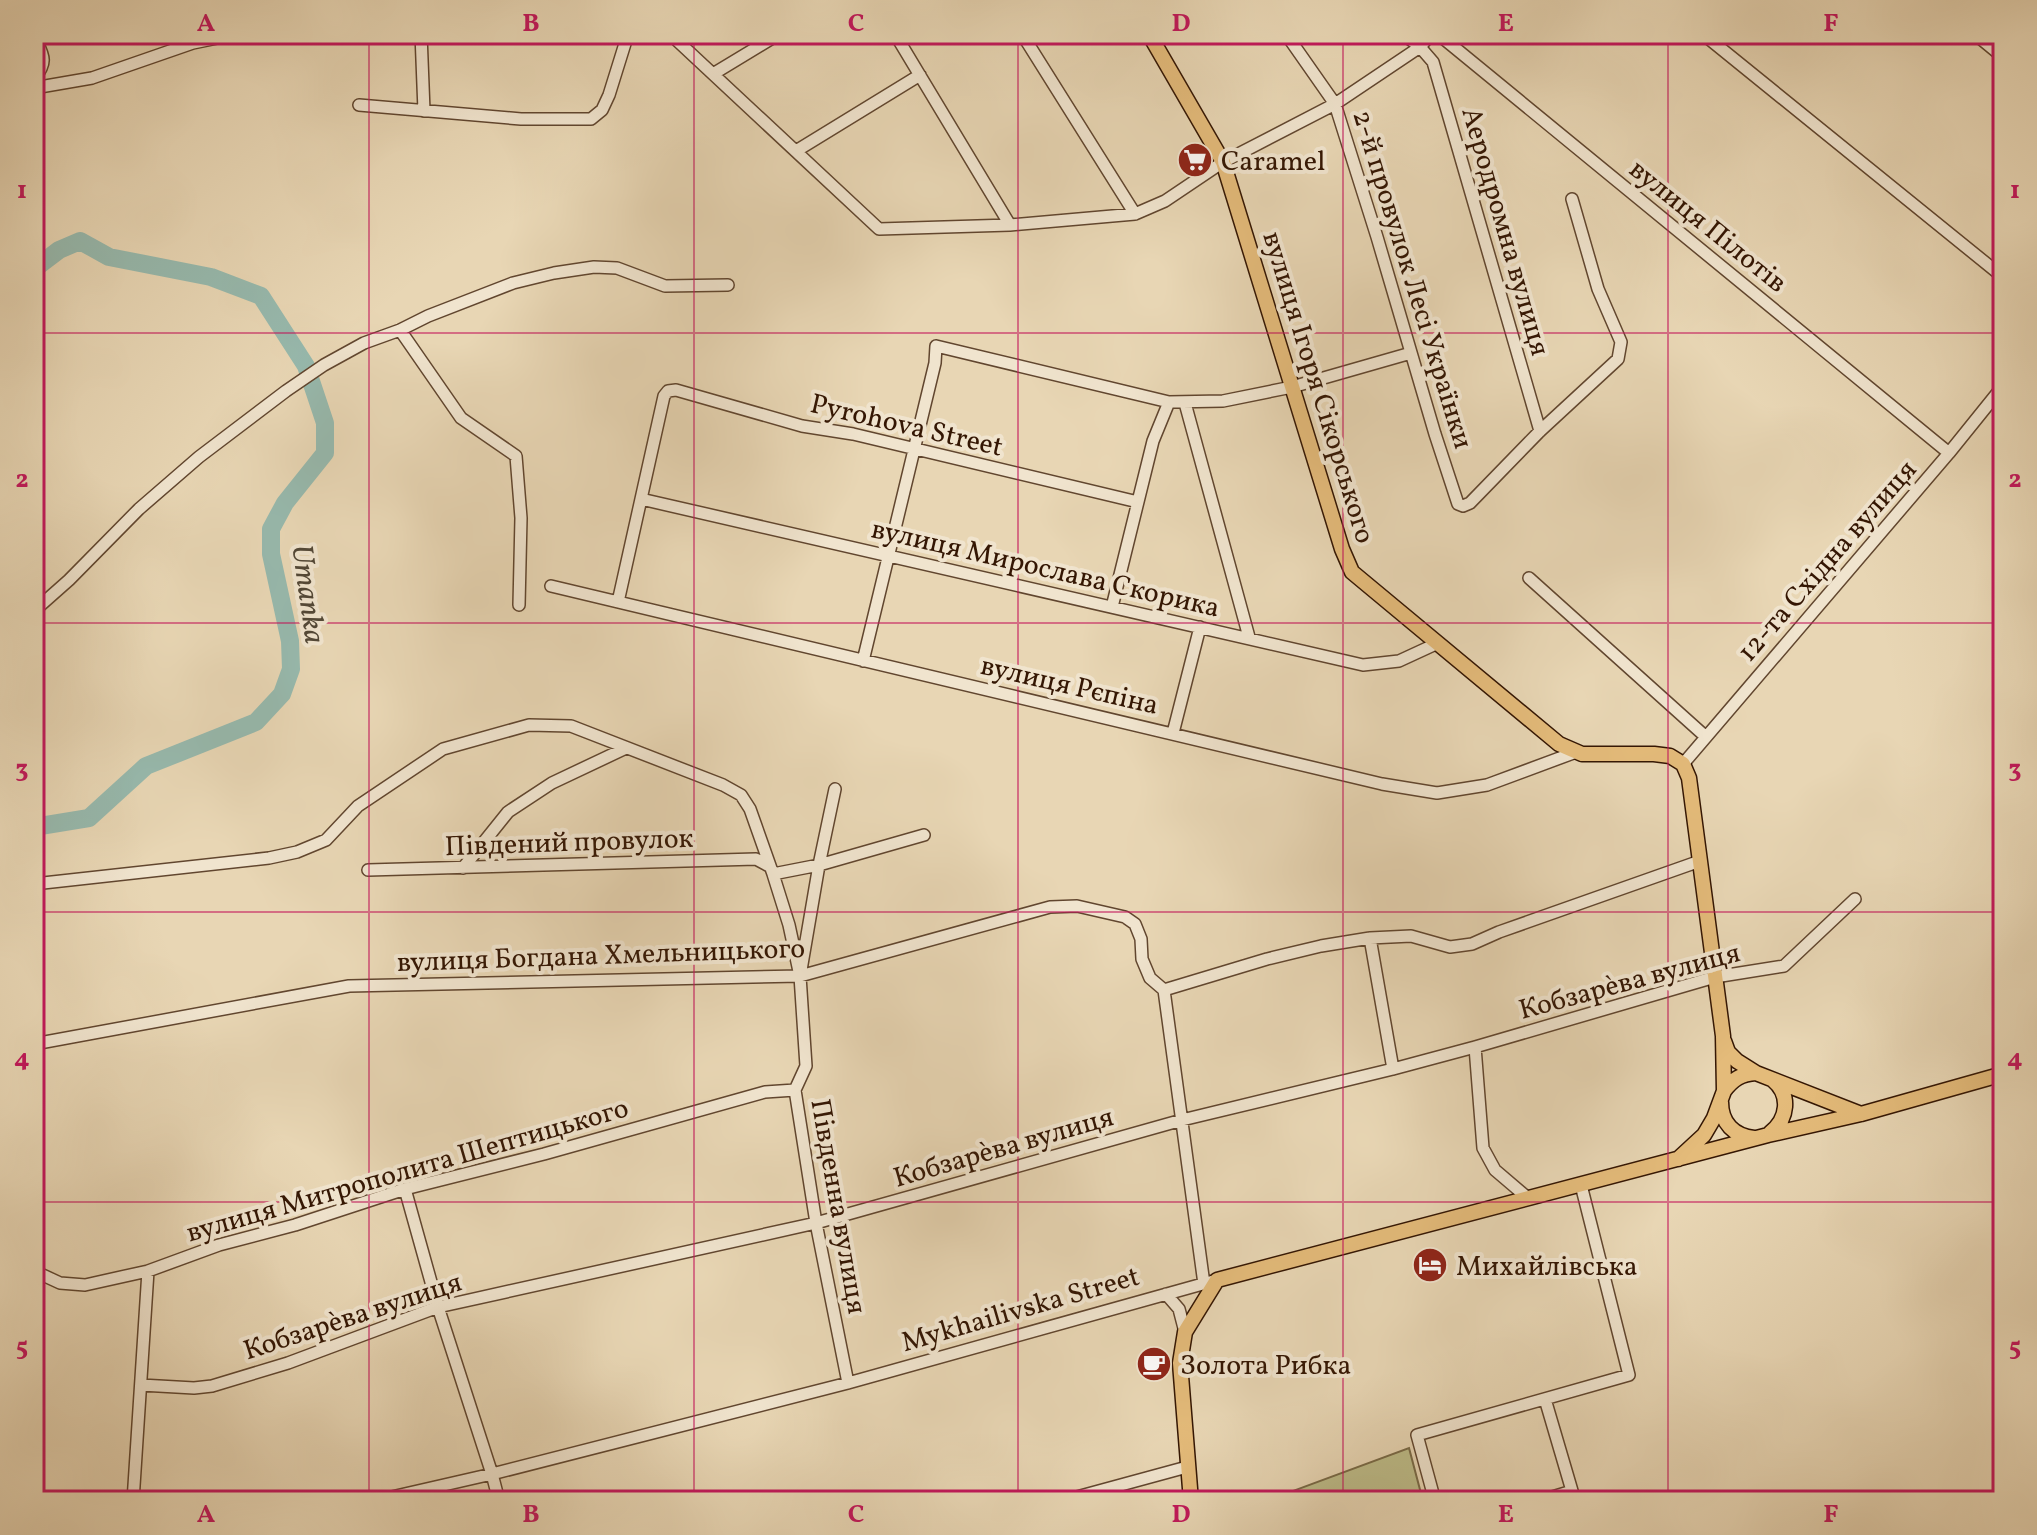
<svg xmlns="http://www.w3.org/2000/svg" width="2037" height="1535" font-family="Vollkorn,serif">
  <rect width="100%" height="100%" fill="#e8d6b4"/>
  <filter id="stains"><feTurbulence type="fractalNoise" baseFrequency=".0025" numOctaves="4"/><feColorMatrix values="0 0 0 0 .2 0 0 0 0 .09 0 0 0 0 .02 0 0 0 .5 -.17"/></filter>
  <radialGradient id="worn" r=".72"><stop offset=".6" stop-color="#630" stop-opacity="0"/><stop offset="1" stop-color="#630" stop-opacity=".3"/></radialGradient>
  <path fill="#bdbc89" stroke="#786946" stroke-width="2" d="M1409 1448 1423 1501H1266Z"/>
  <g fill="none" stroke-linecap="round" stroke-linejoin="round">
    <path stroke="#97b9ad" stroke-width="18" d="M34 269 59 250 80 241 109 257 211 277 261 296 306 366 325 423V453L285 503 271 529V554L290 641 291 669 282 694 256 722 146 766 89 818 34 827"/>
    <g stroke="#61462f" stroke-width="14">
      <path id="minor" d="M421 34 424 111
        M670 34 879 229 1010 225 1135 214 1165 201 1223 162 1335 104 1420 47 1431 34
        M895 34 1010 225
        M1022 34 1135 214
        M1286 34 1335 104 1377 237 1435 434 1458 504 1463 506 1470 503 1540 431 1618 359 1621 342 1598 289 1572 199
        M1403 34 1420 47 1433 62 1540 431
        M1438 34 1949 453
        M1703 34 2003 277
        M1975 34 2003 57
        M34 36C43 55 49 61 34 79
        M713 74 779 34
        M34 88 92 78 193 43 237 34
        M359 105 521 119H591L602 110 609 95 628 34
        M796 151 920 75
        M400 330 461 418 516 456 521 518 519 605
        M1185 403 1249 637
        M641 499 1363 665 1399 661 1438 643
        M1529 578 1706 737
        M551 586 1382 784 1437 793 1487 785 1576 752
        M618 602 664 396 668 391 676 390 802 426 853 434 1138 502
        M1112 607 1153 441 1169 402
        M34 611 69 580 139 509 199 457 286 391 324 365 364 343 400 330 428 316 513 283 554 273 594 267 617 268 665 286 728 285
        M863 661 935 363 936 346 1169 402 1223 401 1292 387 1411 353
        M1173 733 1200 627
        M1683 764 1949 453 2003 386
        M463 868 508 812 552 783 626 748
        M368 870 756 859 769 866
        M773 874 819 865 924 835
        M34 884 269 858 297 852 326 840 358 806 443 749 529 725 571 726 723 785 741 795 750 809 773 874 789 925 800 976 806 1066 795 1090 816 1223 848 1383
        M1370 938 1393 1069
        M801 970 819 865 835 789
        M1164 990 1267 959 1321 946 1370 938 1411 936 1450 947 1472 944 1499 932 1700 861
        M1164 990 1204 1284
        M34 1044 349 986 800 976 1050 907 1077 906 1125 917 1135 924 1141 939 1142 959 1150 978 1164 990
        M1475 1047 1483 1148 1495 1170 1529 1199
        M405 1189 438 1307 492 1474 499 1501
        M34 1271 60 1283 85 1285 148 1271 219 1245 295 1225 405 1189 544 1154 765 1092 795 1090
        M1166 1294 1179 1309 1185 1332
        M141 1385 194 1388 212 1386 288 1363 438 1307 816 1223 1182 1120 1393 1069 1475 1047 1715 977 1784 966 1855 899
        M1545 1399 1575 1501
        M34 1500 38 1501
        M133 1501 148 1271
        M374 1501 492 1474 848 1383 1217 1280
        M1062 1501 1187 1467
        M1435 1501 1417 1435 1629 1375 1581 1185
        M1539 1501 1572 1491"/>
    </g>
    <g stroke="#341603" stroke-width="17">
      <path id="major" d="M1149 34 1223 162 1342 549 1352 572 1559 744 1582 754H1654L1670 756 1683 764 1689 778 1723 1036 1724 1091 1714 1118 1704 1135 1678 1159
        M1724 1041 1728 1052 1737 1061 1756 1073 1861 1114
        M1724 1091C1733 1079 1741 1074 1756 1073
        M1721 1102C1721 1123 1734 1136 1754 1138
        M1770 1133C1788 1119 1791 1095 1773 1080
        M1191 1501 1180 1363 1185 1332 1217 1280 1768 1135 1861 1114 2003 1074"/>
    </g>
    <use href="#minor" stroke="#f0e4ce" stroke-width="11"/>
    <use href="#major" stroke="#e4bb7a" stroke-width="14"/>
  </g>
  <path fill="none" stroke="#c2185b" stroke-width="2" stroke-opacity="0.55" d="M369 34V1501M694 34V1501M1018 34V1501M1343 34V1501M1668 34V1501M34 333H2003M34 623H2003M34 912H2003M34 1202H2003"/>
  <defs>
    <g id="supermarket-disc" transform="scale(1.8)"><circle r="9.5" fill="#8f2418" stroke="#f0e4ce"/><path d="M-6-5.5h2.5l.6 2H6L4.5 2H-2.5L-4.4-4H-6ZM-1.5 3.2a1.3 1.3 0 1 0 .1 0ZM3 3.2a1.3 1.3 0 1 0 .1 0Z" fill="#fff"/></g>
    <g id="hotel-disc" transform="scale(1.8)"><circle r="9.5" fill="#8f2418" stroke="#f0e4ce"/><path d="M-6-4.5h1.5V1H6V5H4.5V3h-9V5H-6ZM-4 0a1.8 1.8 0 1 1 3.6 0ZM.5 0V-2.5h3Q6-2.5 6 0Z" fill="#fff"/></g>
    <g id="cafe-disc" transform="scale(1.8)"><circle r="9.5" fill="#8f2418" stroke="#f0e4ce"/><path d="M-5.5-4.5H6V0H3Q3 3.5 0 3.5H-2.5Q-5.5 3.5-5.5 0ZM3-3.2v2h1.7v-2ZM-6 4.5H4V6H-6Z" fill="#fff"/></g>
  </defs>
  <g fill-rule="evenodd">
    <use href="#supermarket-disc" x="1195" y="160"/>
    <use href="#hotel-disc" x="1430" y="1265"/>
    <use href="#cafe-disc" x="1154" y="1364"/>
  </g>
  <g text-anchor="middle" stroke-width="8" stroke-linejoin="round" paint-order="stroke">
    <g font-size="28" fill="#341603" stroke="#f0e4ce" text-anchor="start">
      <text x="1221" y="170">Caramel</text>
      <text x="1456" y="1275">Михайлівська</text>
      <text x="1180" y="1374">Золота Рибка</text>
    </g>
    <g font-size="28" fill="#341603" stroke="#f0e4ce">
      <text transform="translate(1709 225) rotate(39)" y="10">вулиця Пілотів</text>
      <text transform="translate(1507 231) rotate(74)" y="10">Аеродромна вулиця</text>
      <text transform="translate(1414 279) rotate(73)" y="10">2-й провулок Лесі Українки</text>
      <text transform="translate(1320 387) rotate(73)" y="10">вулиця Ігоря Сікорського</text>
      <text transform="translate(907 424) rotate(13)" y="10">Pyrohova Street</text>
      <text transform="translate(1826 560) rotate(-49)" y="10">12-та Східна вулиця</text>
      <text transform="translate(1046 567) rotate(13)" y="10">вулиця Мирослава Скорика</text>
      <text transform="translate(1070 684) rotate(13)" y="10">вулиця Рєпіна</text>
      <text transform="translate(569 841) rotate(-2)" y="10">Південий провулок</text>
      <text transform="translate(601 954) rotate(-2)" y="10">вулиця Богдана Хмельницького</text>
      <text transform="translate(1629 980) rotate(-15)" y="10">Кобзарèва вулиця</text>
      <text transform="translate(1003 1146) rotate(-16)" y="10">Кобзарèва вулиця</text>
      <text transform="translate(407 1169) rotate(-16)" y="10">вулиця Митрополита Шептицького</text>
      <text transform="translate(840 1206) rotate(80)" y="10">Південна вулиця</text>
      <text transform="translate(1020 1308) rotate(-16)" y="10">Mykhailivska Street</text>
      <text transform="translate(352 1315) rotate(-18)" y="10">Кобзарèва вулиця</text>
    </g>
    <g font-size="30" font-style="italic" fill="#524736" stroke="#f0e4ce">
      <text transform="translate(309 594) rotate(82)" y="10">Umanka</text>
    </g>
  </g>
  <rect width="2037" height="1535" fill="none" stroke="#e8d6b4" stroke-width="88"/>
  <rect x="44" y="44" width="1949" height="1447" fill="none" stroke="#c2185b" stroke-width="3"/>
  <g font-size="26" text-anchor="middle" font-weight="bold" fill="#c2185b">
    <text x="206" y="31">A</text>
    <text x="531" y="31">B</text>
    <text x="856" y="31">C</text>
    <text x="1181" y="31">D</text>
    <text x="1506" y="31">E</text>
    <text x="1831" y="31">F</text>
    <text x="22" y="198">1</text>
    <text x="2015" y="198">1</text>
    <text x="22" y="487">2</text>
    <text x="2015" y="487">2</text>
    <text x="22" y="777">3</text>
    <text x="2015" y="777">3</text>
    <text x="22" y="1066">4</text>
    <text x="2015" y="1066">4</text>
    <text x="22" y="1355">5</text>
    <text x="2015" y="1355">5</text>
    <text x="206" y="1522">A</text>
    <text x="531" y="1522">B</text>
    <text x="856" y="1522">C</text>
    <text x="1181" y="1522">D</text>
    <text x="1506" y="1522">E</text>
    <text x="1831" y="1522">F</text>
  </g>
  <rect width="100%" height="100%" filter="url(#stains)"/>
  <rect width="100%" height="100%" fill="url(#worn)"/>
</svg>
